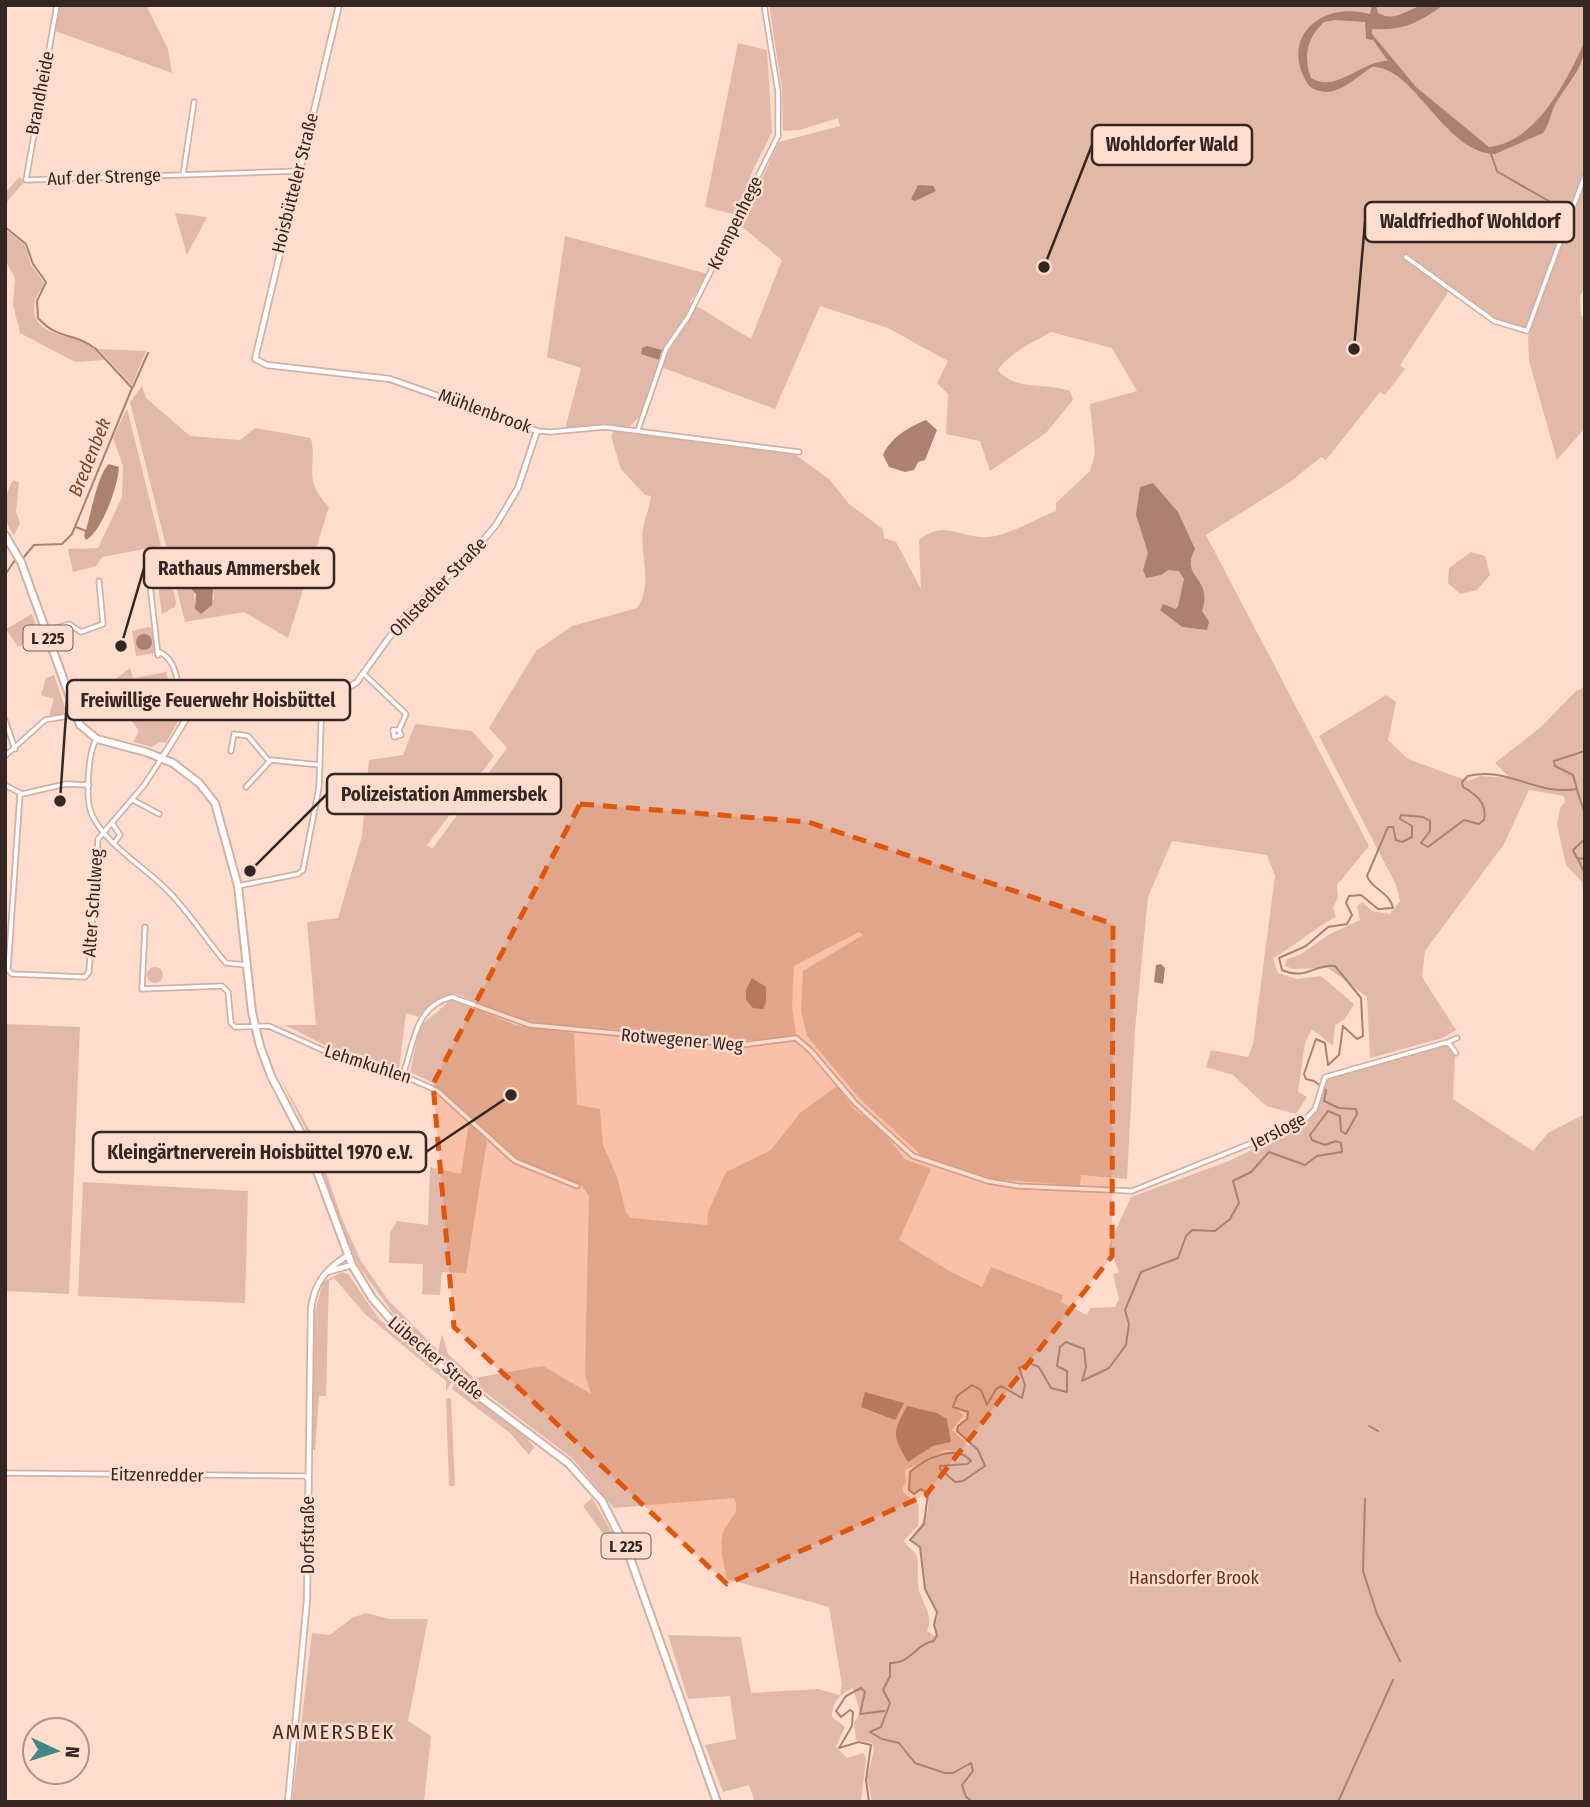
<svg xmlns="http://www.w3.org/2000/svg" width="1590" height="1807" font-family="'Fira Sans Condensed',sans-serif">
  <rect width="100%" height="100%" fill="#feddcf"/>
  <path fill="#e2b9a8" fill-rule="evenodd" d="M60 5H146L168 49 172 73 55 31Z
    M769 5H1585V172L1525 327C1501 330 1472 304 1453 289L1449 291 1400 365 1405 369 1385 395 1380 392 1326 460 1321 457 1290 482 1206 535 1369 846 1337 885 1338 897 1333 908 1336 917C1313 929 1295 946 1273 958L1278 973 1297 979 1321 976 1354 1004 1345 1019 1335 1025 1333 1046 1312 1029 1305 1043 1298 1092 1307 1097 1296 1114 1266 1106 1233 1075 1206 1067 1211 1050 1248 1057 1253 1044 1275 876 1267 855 1172 841 1148 897 1135 1030 1127 1179 1081 1175 1080 1186 994 1179 923 1157 860 1099 807 1036 801 1010 803 971 863 935 859 932 794 966 792 1005 796 1035 763 1041 557 1025 515 1019 457 994 444 996 419 1017 406 1013 399 1069 369 1057 330 1048 285 1025H316L307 922 338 918 362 836 369 760 403 755 415 724 472 731 494 756 427 845 432 849 507 748 489 728 536 651 572 626 637 608C654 584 639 555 643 528 645 517 650 507 651 496L645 495 621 469 611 436 615 430 622 427 796 455 830 480 849 504 883 529 884 538 896 542 921 589 919 540C944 519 962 539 988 537 1010 535 1035 519 1056 511V503L1090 471 1095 454 1090 404 1137 391 1112 348 1051 332C1032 343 1010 352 998 370 1016 392 1045 382 1070 391L1073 400 1046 433 990 471 980 441 946 434 948 394 937 383 948 361 888 328 820 306 775 409 658 366 640 416 629 427 590 425 565 429 581 368 547 357 565 236 708 274 690 302 751 339 782 260 740 225 779 142 840 126 838 118 800 130 783 131 782 89Z
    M738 43 767 50 772 132 752 172 737 215 705 207Z
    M19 177 25 181 5 204V193Z
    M1585 180V287L1580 296 1581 316 1585 318V428L1557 460 1529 361 1528 337Z
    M175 213 207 217 187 255Z
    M5 229 25 245 31 265 44 282C42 289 36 295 35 301 27 336 72 335 89 344 95 348 100 355 104 360L75 362 20 333 13 305 15 278 5 260Z
    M98 349 146 351 132 385Z
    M142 386 146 398 190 436 240 440 255 428 311 438C318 470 301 476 329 507L288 638 244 612 185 622 130 402ZM199 576 213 589 214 599 195 604 193 577Z
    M127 408 161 546 102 557 96 566 73 572 68 549 98 548 122 497 123 466 113 438Z
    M13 480 19 482 16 512 20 523 14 535C1 519 3 498 13 480Z
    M163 549 176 602 175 607 162 614 153 551 158 560H161Z
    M1471 552 1485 556 1490 575 1477 590 1460 594 1448 583 1449 568Z
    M32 614 40 637 18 647 6 629Z
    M149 627 152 629 155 653 136 656 132 631Z
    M130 668 133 678 166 672 178 721 166 743 160 742 152 747 133 742 139 731 107 686Z
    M54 675 66 710 63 714 49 716 54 699 41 695 46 678Z
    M1585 687V915L1582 882 1566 865 1557 825 1560 808 1565 802 1564 796 1529 790 1504 844 1425 951 1422 977 1456 1030 1443 1038 1370 1058 1367 997 1328 968 1293 969 1285 966 1287 959 1301 954 1328 935 1360 920 1357 906 1362 902 1372 911 1390 914 1400 901 1396 885 1319 736 1386 695 1396 702 1388 740 1408 759 1468 781 1480 776 1510 778 1495 763 1541 727 1576 691Z
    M147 975a8 8 0 1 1 16 0a8 8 0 1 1-16 0Z
    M452 999 515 1025 574 1033 577 1105 600 1109 603 1145 617 1177 626 1213 631 1218 707 1225 708 1212 726 1172 771 1150 800 1113 837 1086 854 1109 881 1129 905 1159 931 1169 899 1240 951 1272 982 1287 991 1267 1063 1295 1061 1302 1087 1315 1090 1308 1115 1307 1119 1299 1113 1274 1119 1273 1109 1245 1131 1197 1229 1161 1306 1124 1317 1110 1324 1085 1329 1078 1396 1057 1448 1045 1455 1054 1453 1099 1533 1151 1548 1133 1585 1114V1802H872L867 1778 874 1750 872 1743 856 1740 854 1723 860 1713 853 1688C839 1695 833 1701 832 1717L845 1727 836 1747 847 1758 863 1753 866 1758 861 1802H755L749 1785 723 1792 705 1745 736 1739 730 1696 688 1699 668 1635 741 1637 751 1693 818 1689 840 1695 842 1685 829 1607 727 1579C724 1566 719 1547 723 1533 727 1519 742 1515 734 1498L614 1508 572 1458 437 1356 442 1334 448 1354 474 1378 543 1366 591 1394 585 1374 589 1196 582 1186 516 1161 433 1083 410 1072 420 1026ZM953 1407 968 1412 967 1418 958 1426 957 1431 970 1442 969 1446 952 1430 964 1415ZM947 1420 951 1442 933 1446 908 1461ZM946 1450 964 1454 945 1452 912 1469 908 1488 914 1494 920 1491 926 1494C934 1514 919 1526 910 1540L921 1550 925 1589 938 1616 934 1625 936 1637 927 1631C935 1614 920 1602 918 1584 917 1575 919 1565 917 1557 914 1549 907 1548 904 1540L918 1526 919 1505 903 1492V1487L906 1483 905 1470Z
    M5 1024 80 1027 69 1294 5 1291Z
    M278 1074 314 1138 342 1219 361 1261 388 1300 437 1349 434 1353 403 1327 358 1265 336 1214 312 1142Z
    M469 1123 487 1140 466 1273 442 1272 440 1295 422 1294 423 1264 389 1263 390 1233 397 1221 428 1225 430 1167 461 1174Z
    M83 1182 248 1191 245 1303 78 1296Z
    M342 1272 348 1274 379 1319 452 1381 446 1391V1381L365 1314 334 1278 329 1281 326 1396H319L315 1450 312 1449 314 1316 323 1282Z
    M455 1383 524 1435 534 1447 529 1455 510 1433 452 1389Z
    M451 1398 455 1486H449L446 1399Z
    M592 1498 623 1552 617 1553 583 1506Z
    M366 1613 389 1619H428L408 1721 431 1736 424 1802H292L312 1633 330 1635 352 1618Z"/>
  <path fill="#ad816f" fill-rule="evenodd" d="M1372 5H1376L1378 13C1394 22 1405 11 1420 6 1426 3 1436 5 1443 5 1419 23 1402 31 1372 29V34L1416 87 1489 147C1537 142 1567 80 1585 41 1585 70 1566 83 1554 107 1550 116 1549 125 1543 133L1495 154C1444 153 1414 65 1372 67 1353 79 1333 103 1309 86 1278 40 1319 0 1370 14ZM1335 20 1365 22 1366 39 1373 40 1388 61C1362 60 1336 94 1311 78 1303 57 1307 37 1324 22Z
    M918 185 933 186 936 191 915 201 911 199Z
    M647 346 662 350 659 360 641 354 642 348Z
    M926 420 937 430 925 460 918 462 914 470 905 472 889 467 883 455C891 437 909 427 926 420Z
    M109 464 119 467C118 487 102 531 86 540L84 536C90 520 97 474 109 464Z
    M1153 483 1178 512 1195 549C1179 579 1214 576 1202 611L1209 622 1207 630 1182 627 1160 610 1163 604 1176 609 1178 606 1184 579 1179 571 1168 570 1161 575 1146 578 1143 570 1148 553 1136 515 1140 487Z
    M193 576 205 578 213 589 212 605 201 614 195 609 196 594 187 585Z
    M136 642a8 8 0 1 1 16 0a8 8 0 1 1-16 0Z
    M120 679 131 685 135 693 129 707 123 706 112 690 114 682Z
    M1161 964 1165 968 1163 984 1154 982 1156 965Z
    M752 978 766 987V1002L763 1009 753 1008 746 1000V990Z
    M865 1392 904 1403 895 1420 861 1407Z
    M907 1406 937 1413 947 1419 951 1442 933 1446 908 1462C892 1435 892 1434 907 1406Z"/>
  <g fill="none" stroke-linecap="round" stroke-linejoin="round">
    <path stroke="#ad816f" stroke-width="2" d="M1491 154 1497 171
      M1498 172 1568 212
      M5 227 26 244 33 264 46 282 37 301 38 318C59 341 73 332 93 347
      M133 387 148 353
      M76 527 86 531
      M24 557 34 545 62 544 72 534 132 388 95 348
      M161 570 170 558
      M5 575 15 560
      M133 689 139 686
      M1577 790 1585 814
      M1585 839 1573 850 1577 858 1585 859
      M1578 859 1585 874
      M1369 1426 1378 1431
      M1365 1499 1363 1571 1377 1614 1400 1661
      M869 1802 866 1780 871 1745 859 1742 839 1748 852 1726 853 1712 850 1710 841 1717 836 1711 846 1696 861 1688 865 1692 860 1714 884 1711
      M973 1802 966 1797 962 1785 973 1771 971 1763 953 1773H945L915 1763 899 1743 882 1739 870 1732 881 1727 890 1703 883 1690 890 1676V1663C909 1665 917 1643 934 1641L937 1635 934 1625 937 1612 925 1589 920 1547 910 1540 924 1524 928 1493 921 1489 914 1494 909 1490 910 1472C924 1459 956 1443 971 1461L967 1464 940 1466V1469L955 1482 963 1481 985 1466 978 1450 957 1431 958 1426 967 1419 968 1412 953 1407 957 1396 972 1385 981 1390 987 1405 996 1389 1001 1386 1022 1398 1025 1385 1019 1368 1029 1363 1039 1367 1051 1388 1067 1392V1371L1057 1366 1060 1347 1066 1342 1084 1349 1086 1367 1082 1381 1109 1368 1126 1345 1129 1324 1125 1310 1141 1272 1178 1258 1186 1236 1192 1230 1215 1231 1230 1219 1239 1203 1233 1181 1251 1172 1269 1152 1305 1165 1317 1156 1342 1152 1341 1143 1336 1141 1325 1145 1312 1140 1310 1135 1328 1111 1340 1116 1341 1131 1346 1134 1357 1114 1356 1109 1339 1108 1324 1101 1326 1090 1314 1081 1306 1079 1304 1074 1316 1039 1325 1043 1328 1065 1339 1055 1343 1026 1357 1039 1363 1036 1361 998 1335 966C1315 963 1307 981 1282 970L1279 958 1306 946 1328 927 1347 924 1352 915 1346 903 1349 896 1361 895 1378 909 1393 908C1390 892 1372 890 1367 876L1388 827H1393L1396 840 1402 842 1412 837V826L1400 819 1401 815 1423 817 1430 821V831L1421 843 1428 847 1464 820 1479 824 1484 820C1487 803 1477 795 1463 787L1462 782 1468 776C1509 766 1535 796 1577 789L1573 775 1555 766 1554 761 1585 751
      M1338 1802 1393 1680"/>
    <g stroke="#d1b1a4" stroke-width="7">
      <path id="minor" d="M57 5 26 180 298 171
        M183 175 194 102
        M1406 257 1494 321 1527 331 1585 175
        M638 430 666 349 688 317 778 136V92L764 5
        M537 431 550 432 605 427 799 452
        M149 576 158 655
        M47 631 69 624 81 632 103 624 99 581
        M157 651C184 661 173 696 190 714
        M364 674 406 714 399 730 401 735 394 737 393 730H399
        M5 720 15 749
        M96 740C88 753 85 801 92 815 106 845 145 867 168 891 190 913 206 940 226 963L246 965
        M231 751 234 734 248 736 269 761
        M5 756 45 720 74 715
        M5 785 22 794 66 784 89 785
        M246 787 271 760 320 765
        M20 794 8 970 12 974 85 977 89 972 98 839 145 784 161 759
        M133 800 159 814
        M112 823 120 835 115 842
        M238 886 298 874 303 870 319 787 322 694
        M145 927 142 989 222 986 228 992 231 1023 235 1027 269 1026 327 1052 370 1061 438 1091 515 1161 577 1186
        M1448 1042 1457 1038
        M403 1075C414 1044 414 1006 452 997L530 1025 741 1045 796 1038 811 1051 855 1103 913 1156 988 1181 1018 1186 1132 1191 1302 1123 1315 1109 1325 1077 1448 1042 1456 1053
        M5 1473 305 1476 308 1479"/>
    </g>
    <g stroke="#d1b1a4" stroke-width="8">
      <path id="tertiary" d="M162 757C176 739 185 715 202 700 247 661 312 717 357 682L401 621 473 552 496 525 518 488 537 431 390 379 267 365 255 359 339 5
        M327 1272 352 1265
        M288 1802 307 1600 311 1309C314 1283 326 1269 347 1256"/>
    </g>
    <g stroke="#d1b1a4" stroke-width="10">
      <path id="primary" d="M5 535 21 562 80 725 97 739 146 752 173 763 199 783 215 803 238 886 252 1012 260 1046 271 1076 308 1147 352 1265 372 1298 405 1336 456 1379 568 1463 602 1501 628 1552 717 1802"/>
    </g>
    <use href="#minor" stroke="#fff" stroke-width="3.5"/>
    <use href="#tertiary" stroke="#fff" stroke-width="4.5"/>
    <use href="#primary" stroke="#fff" stroke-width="6"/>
  </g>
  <path fill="#df560d" fill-opacity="0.2" stroke="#df560d" stroke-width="5" stroke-dasharray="14 9" stroke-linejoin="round" d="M580 804 808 822 1113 924 1112 1256 926 1495 727 1584 454 1327 433 1084Z"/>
  <g text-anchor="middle" stroke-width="5" stroke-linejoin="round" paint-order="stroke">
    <g fill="#feddcf" stroke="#715e56" stroke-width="2">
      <rect x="23.5" y="625.5" width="49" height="25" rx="5"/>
      <rect x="601.5" y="1533.5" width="49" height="25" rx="5"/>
    </g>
    <g font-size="16" font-weight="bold" fill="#342722">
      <text x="48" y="644">L 225</text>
      <text x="626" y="1552">L 225</text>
    </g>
    <g font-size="18" fill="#342722" stroke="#feddcf">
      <text transform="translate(40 93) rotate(-79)" y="6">Brandheide</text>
      <text transform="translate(104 177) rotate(-2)" y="6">Auf der Strenge</text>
      <text transform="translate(295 183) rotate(-76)" y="6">Hoisbütteler Straße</text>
      <text transform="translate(735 223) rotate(-64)" y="6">Krempenhege</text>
      <text transform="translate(485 411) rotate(20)" y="6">Mühlenbrook</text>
      <text transform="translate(438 587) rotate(-46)" y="6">Ohlstedter Straße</text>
      <text transform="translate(93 903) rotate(-86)" y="6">Alter Schulweg</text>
      <text transform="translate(682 1040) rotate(5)" y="6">Rotwegener Weg</text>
      <text transform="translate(368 1064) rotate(18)" y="6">Lehmkuhlen</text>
      <text transform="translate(1278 1131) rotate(-27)" y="6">Jersloge</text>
      <text transform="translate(436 1358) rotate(40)" y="6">Lübecker Straße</text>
      <text transform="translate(157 1475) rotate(1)" y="6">Eitzenredder</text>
      <text transform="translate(308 1535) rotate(-90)" y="6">Dorfstraße</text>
    </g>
    <g font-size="18" fill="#6a3117" stroke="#feddcf">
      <text x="1194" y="1584">Hansdorfer Brook</text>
    </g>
    <g font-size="19" font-style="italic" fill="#7b4026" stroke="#feddcf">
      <text transform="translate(89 457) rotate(-68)" y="7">Bredenbek</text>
    </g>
    <g font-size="21" letter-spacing="2" fill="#452c21" stroke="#feddcf">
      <text x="334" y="1739">AMMERSBEK</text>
    </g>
  </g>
  <path fill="none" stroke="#342722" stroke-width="2.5" d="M1044 267L1092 145M1354 349L1365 222M121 646L144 568M60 801L67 700M250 871L327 794M511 1095L426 1152"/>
  <g fill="#342722" stroke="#feddcf" stroke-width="2.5">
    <circle cx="1044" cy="267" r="7"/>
    <circle cx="1354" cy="349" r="7"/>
    <circle cx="121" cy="646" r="7"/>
    <circle cx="60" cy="801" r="7"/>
    <circle cx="250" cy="871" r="7"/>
    <circle cx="511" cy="1095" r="7"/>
  </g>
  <g fill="#feddcf" stroke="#342722" stroke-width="2.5">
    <rect x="1092" y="125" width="160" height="40" rx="7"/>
    <rect x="1365" y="202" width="209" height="40" rx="7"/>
    <rect x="144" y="548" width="190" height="40" rx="7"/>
    <rect x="67" y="680" width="283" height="40" rx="7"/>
    <rect x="327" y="774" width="234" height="40" rx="7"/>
    <rect x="93" y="1132" width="333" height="40" rx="7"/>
  </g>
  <g font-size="19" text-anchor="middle" font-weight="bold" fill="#342722">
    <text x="1172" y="151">Wohldorfer Wald</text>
    <text x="1470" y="228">Waldfriedhof Wohldorf</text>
    <text x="239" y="575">Rathaus Ammersbek</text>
    <text x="208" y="707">Freiwillige Feuerwehr Hoisbüttel</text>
    <text x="444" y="801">Polizeistation Ammersbek</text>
    <text x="260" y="1159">Kleingärtnerverein Hoisbüttel 1970 e.V.</text>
  </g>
  <rect width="1590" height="1807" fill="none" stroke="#342722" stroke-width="14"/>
  <g transform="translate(56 1751) rotate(94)"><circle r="33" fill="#feddcf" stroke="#ad948a" stroke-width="2"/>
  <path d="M0-5L12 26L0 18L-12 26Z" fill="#408886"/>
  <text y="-10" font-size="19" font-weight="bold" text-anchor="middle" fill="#342722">N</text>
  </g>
</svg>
